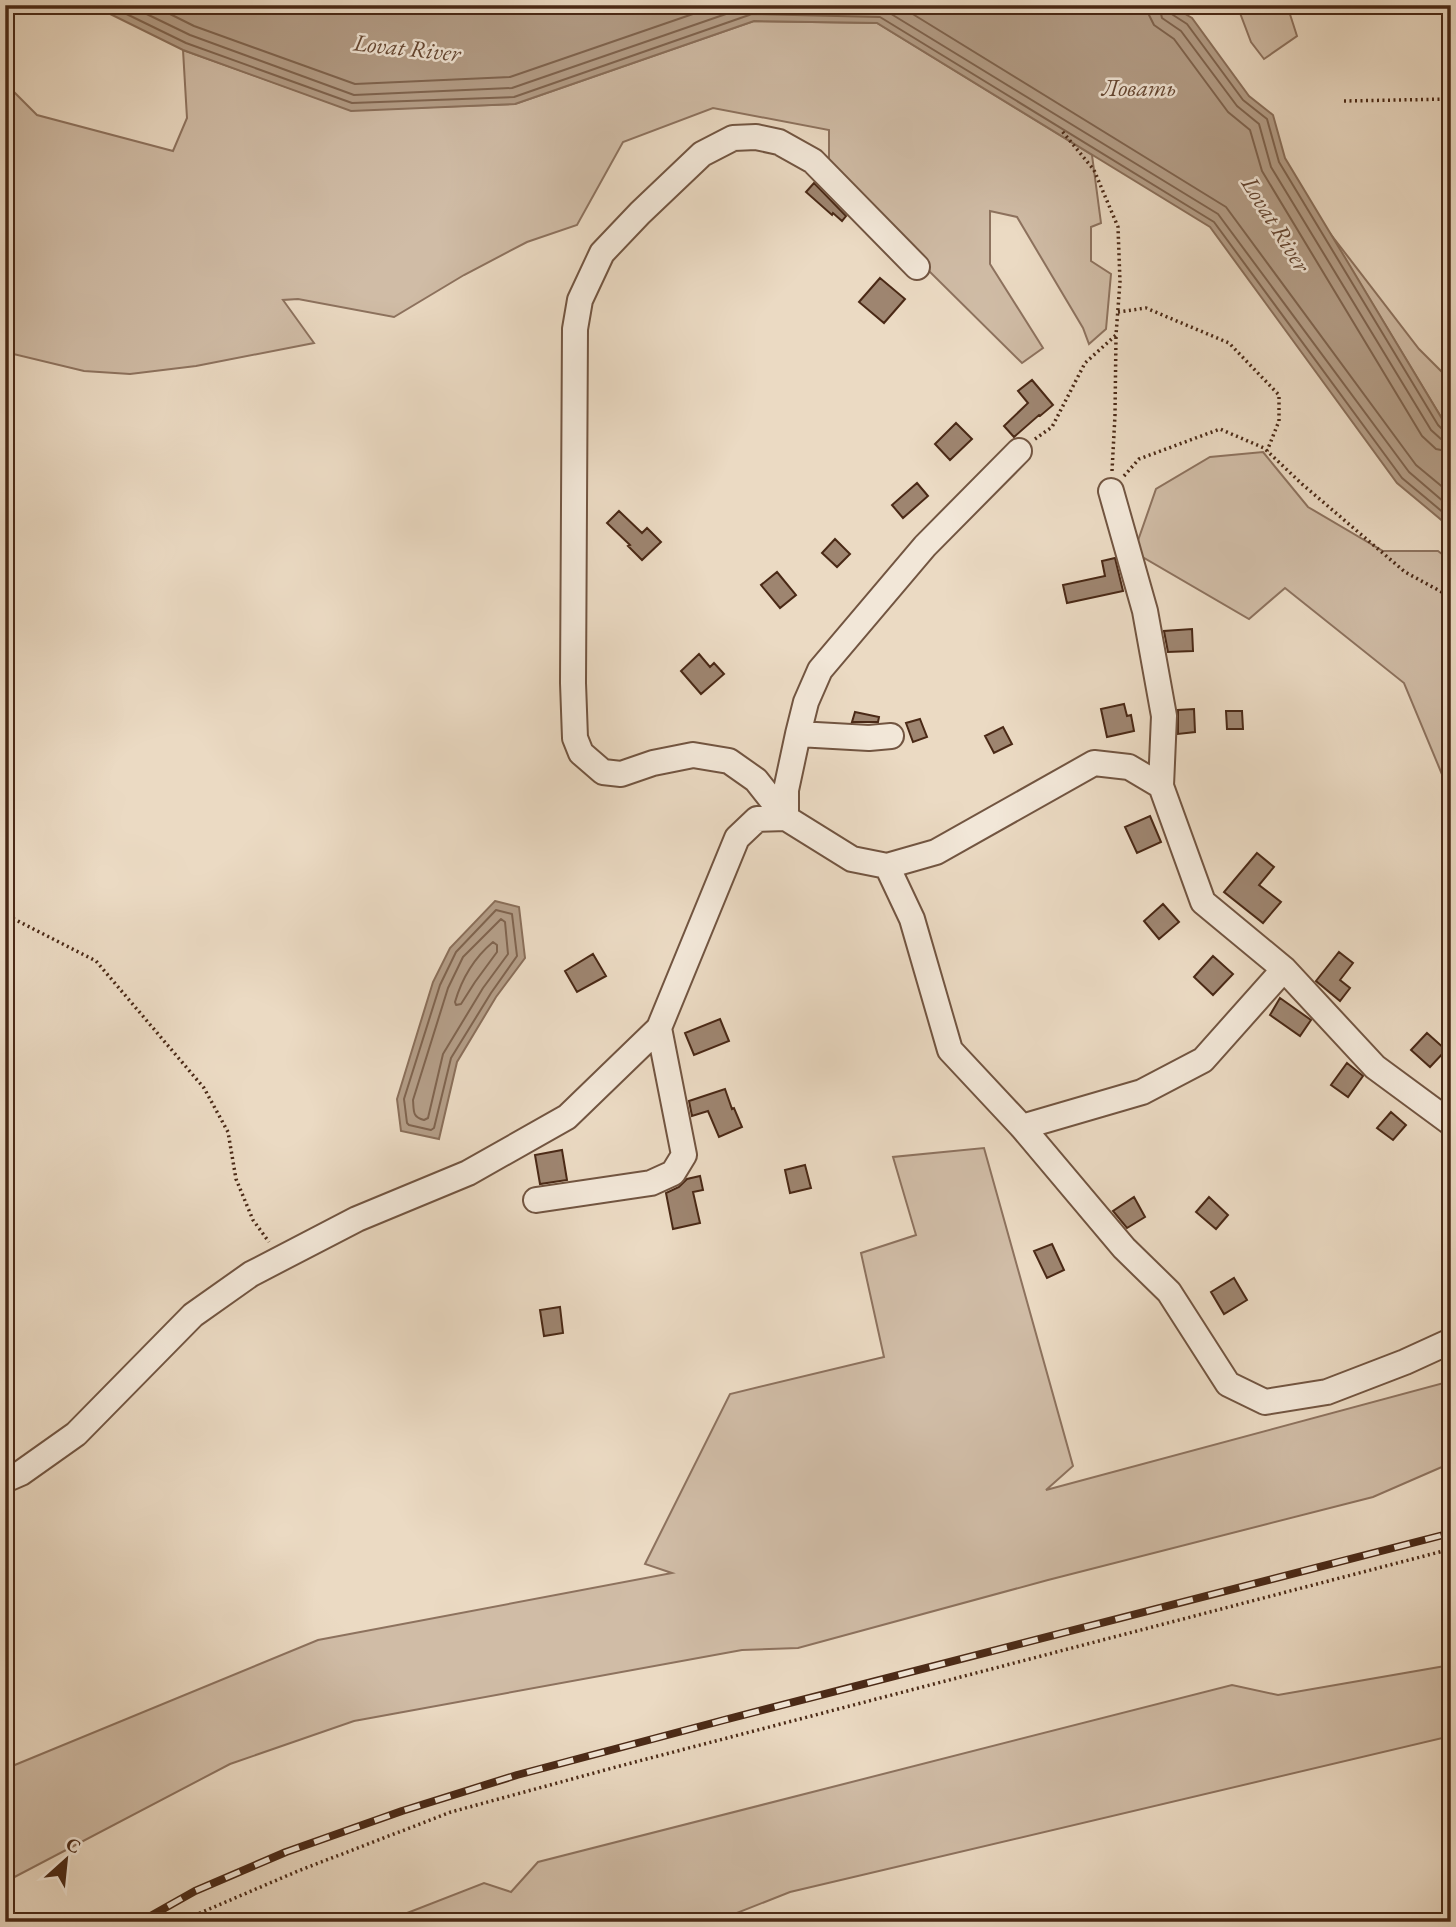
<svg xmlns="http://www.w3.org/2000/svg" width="1456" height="1927" font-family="'EB Garamond',serif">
  <rect width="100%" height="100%" fill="#ebdac3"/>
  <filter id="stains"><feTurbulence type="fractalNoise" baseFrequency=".00286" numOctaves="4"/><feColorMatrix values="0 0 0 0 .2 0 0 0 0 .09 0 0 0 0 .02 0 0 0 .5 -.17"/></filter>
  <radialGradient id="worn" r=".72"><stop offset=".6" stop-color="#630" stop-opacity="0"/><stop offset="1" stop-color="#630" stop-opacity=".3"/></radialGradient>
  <path fill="#d0bca6" stroke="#8d725e" stroke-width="2" d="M1237 5H1287L1297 36 1264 59 1251 42Z
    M754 21 877 23 1092 155 1101 223 1091 227V261L1111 274 1106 329 1089 344 1083 328 1017 217 990 211V264L1043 348 1022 363 829 172V130L713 108 623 142 577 225 527 242 464 275 394 317 298 299 283 300 314 343 196 366 130 374 84 371 5 352V87L10 88 37 115 173 151 187 118 183 50 351 110 515 104Z
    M1329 232 1419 349 1451 381V428L1444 422Z
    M1263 452 1308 507 1383 551H1438L1451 561V796L1404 683 1285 588 1249 619 1134 552 1156 489 1210 457Z
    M984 1148 1073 1466 1046 1490 1451 1381V1463L1373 1497 1048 1580 798 1648 742 1650 354 1721 230 1764 5 1882V1769L318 1640 672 1573 645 1564 730 1394 884 1357 861 1253 916 1235 893 1157Z
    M1451 1665V1736L790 1892 714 1922H384L484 1883 511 1892 538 1862 1232 1685 1278 1695Z"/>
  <path fill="#b49e88" stroke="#8a6f5a" stroke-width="2" d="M92 5H1170L1192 18 1249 96 1273 115 1285 158 1444 422 1451 428V528L1397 483 1210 227 877 23 754 21 515 104 351 111 183 50Z
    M495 901 519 907 525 958 496 997 457 1062 439 1139 401 1131 397 1099 433 982 450 948Z"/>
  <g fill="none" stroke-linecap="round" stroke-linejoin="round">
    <path stroke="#7f644f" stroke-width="2" d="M108 5 186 43 352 103 514 97 752 14 880 17 1214 222 1402 478 1451 519
      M128 5 190 35 354 95 512 88 752 5
      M152 5 194 26 355 84 510 77 719 5
      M760 5 883 9 1218 214 1409 472 1451 508
      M898 5 1226 207 1416 465 1451 494
      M1148 5 1149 15 1154 25 1174 39 1228 112 1250 130 1262 171 1422 436 1436 449 1451 452
      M1159 5 1162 18 1181 31 1237 106 1259 124 1271 167 1431 430 1441 439 1451 441
      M1167 5 1170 13 1187 24 1243 100 1267 119 1279 162 1438 425 1445 432H1451
      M496 910 512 914 517 956 491 993 451 1058 434 1128 431 1130 409 1125 407 1123 404 1099 440 985 456 952Z
      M501 919 505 922 508 954 483 988 443 1054 428 1118 424 1120C412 1117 414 1111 413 1100L448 988 463 957Z
      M493 942 497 945V952L475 982 461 1004 456 1005 455 1002C462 978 474 958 493 942Z"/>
  </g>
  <path fill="#9e8570" stroke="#4a2916" stroke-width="2" d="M814 183 846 216 842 221 833 213 832 215 806 192Z
    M880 278 905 299 884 323 859 302Z
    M1032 380 1053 405 1040 416 1039 415 1014 437 1004 426 1028 403 1018 391Z
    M956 423 972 439 950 460 935 444Z
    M917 483 928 496 903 518 892 505Z
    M619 511 642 533 647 528 661 542 642 560 628 546 630 545 607 523Z
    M835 539 850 554 837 567 822 553Z
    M1115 558 1123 591 1067 603 1063 585 1105 576 1102 561Z
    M777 572 796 595 780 608 761 585Z
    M1192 629 1193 651 1168 652 1164 631Z
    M699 654 710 667 714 663 724 674 701 694 681 671Z
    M1124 704 1127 716 1131 715 1134 731 1107 737 1101 709Z
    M1194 709 1195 732 1178 734V710Z
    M1226 711H1242L1243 729H1227Z
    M855 712 879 717 878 722H852Z
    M920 719 927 737 913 742 906 723Z
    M1003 727 1012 744 994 753 985 736Z
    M1150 816 1161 842 1137 853 1125 827Z
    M1257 853 1274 867 1259 885 1281 902 1263 923 1224 892Z
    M1163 904 1179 922 1159 939 1144 921Z
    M1339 952 1353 963 1340 980 1350 988 1340 1001 1316 981Z
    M593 954 606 976 577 992 565 971Z
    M1213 956 1233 974 1213 995 1194 977Z
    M1280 998 1311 1020 1300 1036 1270 1015Z
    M720 1019 729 1041 694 1055 685 1033Z
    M1427 1033 1446 1050 1430 1067 1411 1050Z
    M1347 1063 1363 1076 1348 1097 1331 1085Z
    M725 1089 732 1109 734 1108 742 1127 719 1137 708 1111 692 1116 689 1101Z
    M1391 1112 1406 1125 1393 1140 1377 1128Z
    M562 1150 567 1180 540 1184 535 1155Z
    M805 1165 811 1188 790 1193 785 1170Z
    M700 1176 703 1190 693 1192 700 1223 673 1229 666 1193 679 1187 687 1179Z
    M1134 1197 1145 1217 1127 1228 1113 1211Z
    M1209 1197 1228 1215 1216 1229 1196 1212Z
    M1052 1244 1064 1270 1047 1278 1034 1251Z
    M1234 1278 1247 1300 1224 1314 1211 1292Z
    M560 1307 563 1333 544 1336 540 1310Z"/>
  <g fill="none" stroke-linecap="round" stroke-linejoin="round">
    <g stroke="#725541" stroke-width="28">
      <path id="minor" d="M917 267 813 161 779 142 756 137 733 138 702 154 640 213 602 253 580 300 575 329 573 683 575 738 581 753 603 772 621 774 653 763 693 755 729 761 756 780 786 818 852 859 887 866 936 852 1094 763 1129 767 1161 786 1203 902 1284 969 1375 1067 1451 1123
        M1111 491 1145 611 1164 716 1161 786
        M798 734 869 738 891 736
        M887 866 912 919 950 1050 1022 1127 1124 1248 1169 1292 1228 1384 1265 1402 1327 1392 1405 1362 1451 1341
        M1022 1127 1142 1092 1203 1060 1284 969
        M536 1200 651 1183 673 1173 684 1155 659 1028
        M5 1480 21 1473 76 1434 193 1315 251 1274 357 1219 468 1173 567 1117 659 1028 737 838 757 819 786 818V790L798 734 806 702 820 670 925 546 1019 451"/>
    </g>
    <path stroke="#4a2916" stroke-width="3.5" stroke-dasharray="2 3.5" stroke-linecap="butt" d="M1344 101 1451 99
      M1118 312 1146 308 1229 343 1279 395V421L1267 451
      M1035 439 1052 427 1085 363 1116 335 1120 282 1118 227 1094 170 1062 131
      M1112 471 1115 415 1116 336
      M1124 476 1139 459 1220 429 1264 448 1302 484 1405 572 1451 597
      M5 911 12 918 96 961 204 1088 228 1132 236 1179 253 1220 269 1242
      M111 1922H118
      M179 1922 298 1871 451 1812 616 1767 1451 1549"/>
    <use href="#minor" stroke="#f2e7d8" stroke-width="24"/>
    <g stroke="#4a2916" stroke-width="8">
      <path id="rail" d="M140 1922 195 1891 286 1852 402 1811 517 1775 724 1720 1451 1533"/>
    </g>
    <use href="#rail" stroke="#f2e7d8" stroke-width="5" stroke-dasharray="16" stroke-linecap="butt"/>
  </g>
  <g text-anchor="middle" stroke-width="5" stroke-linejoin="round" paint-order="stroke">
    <g font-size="24" font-style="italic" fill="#644632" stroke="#f2e7d8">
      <text transform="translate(407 48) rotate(6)" y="8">Lovat River</text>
      <text x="1139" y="96">Ловать</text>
      <text transform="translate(1276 224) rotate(58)" y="8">Lovat River</text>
    </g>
  </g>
  <rect width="1456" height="1927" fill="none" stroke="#ebdac3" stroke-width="28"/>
  <rect x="7" y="7" width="1442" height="1913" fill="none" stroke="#4a2916" stroke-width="3.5"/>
  <rect x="14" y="14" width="1428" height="1899" fill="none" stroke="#4a2916" stroke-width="2"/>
  <g transform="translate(66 1860) rotate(27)" stroke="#f2e7d8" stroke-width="5" paint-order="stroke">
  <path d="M0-5L12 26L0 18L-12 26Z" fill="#4a2916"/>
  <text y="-10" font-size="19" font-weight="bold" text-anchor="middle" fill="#4a2916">С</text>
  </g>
  <rect width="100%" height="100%" filter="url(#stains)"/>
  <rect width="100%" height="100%" fill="url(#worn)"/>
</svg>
